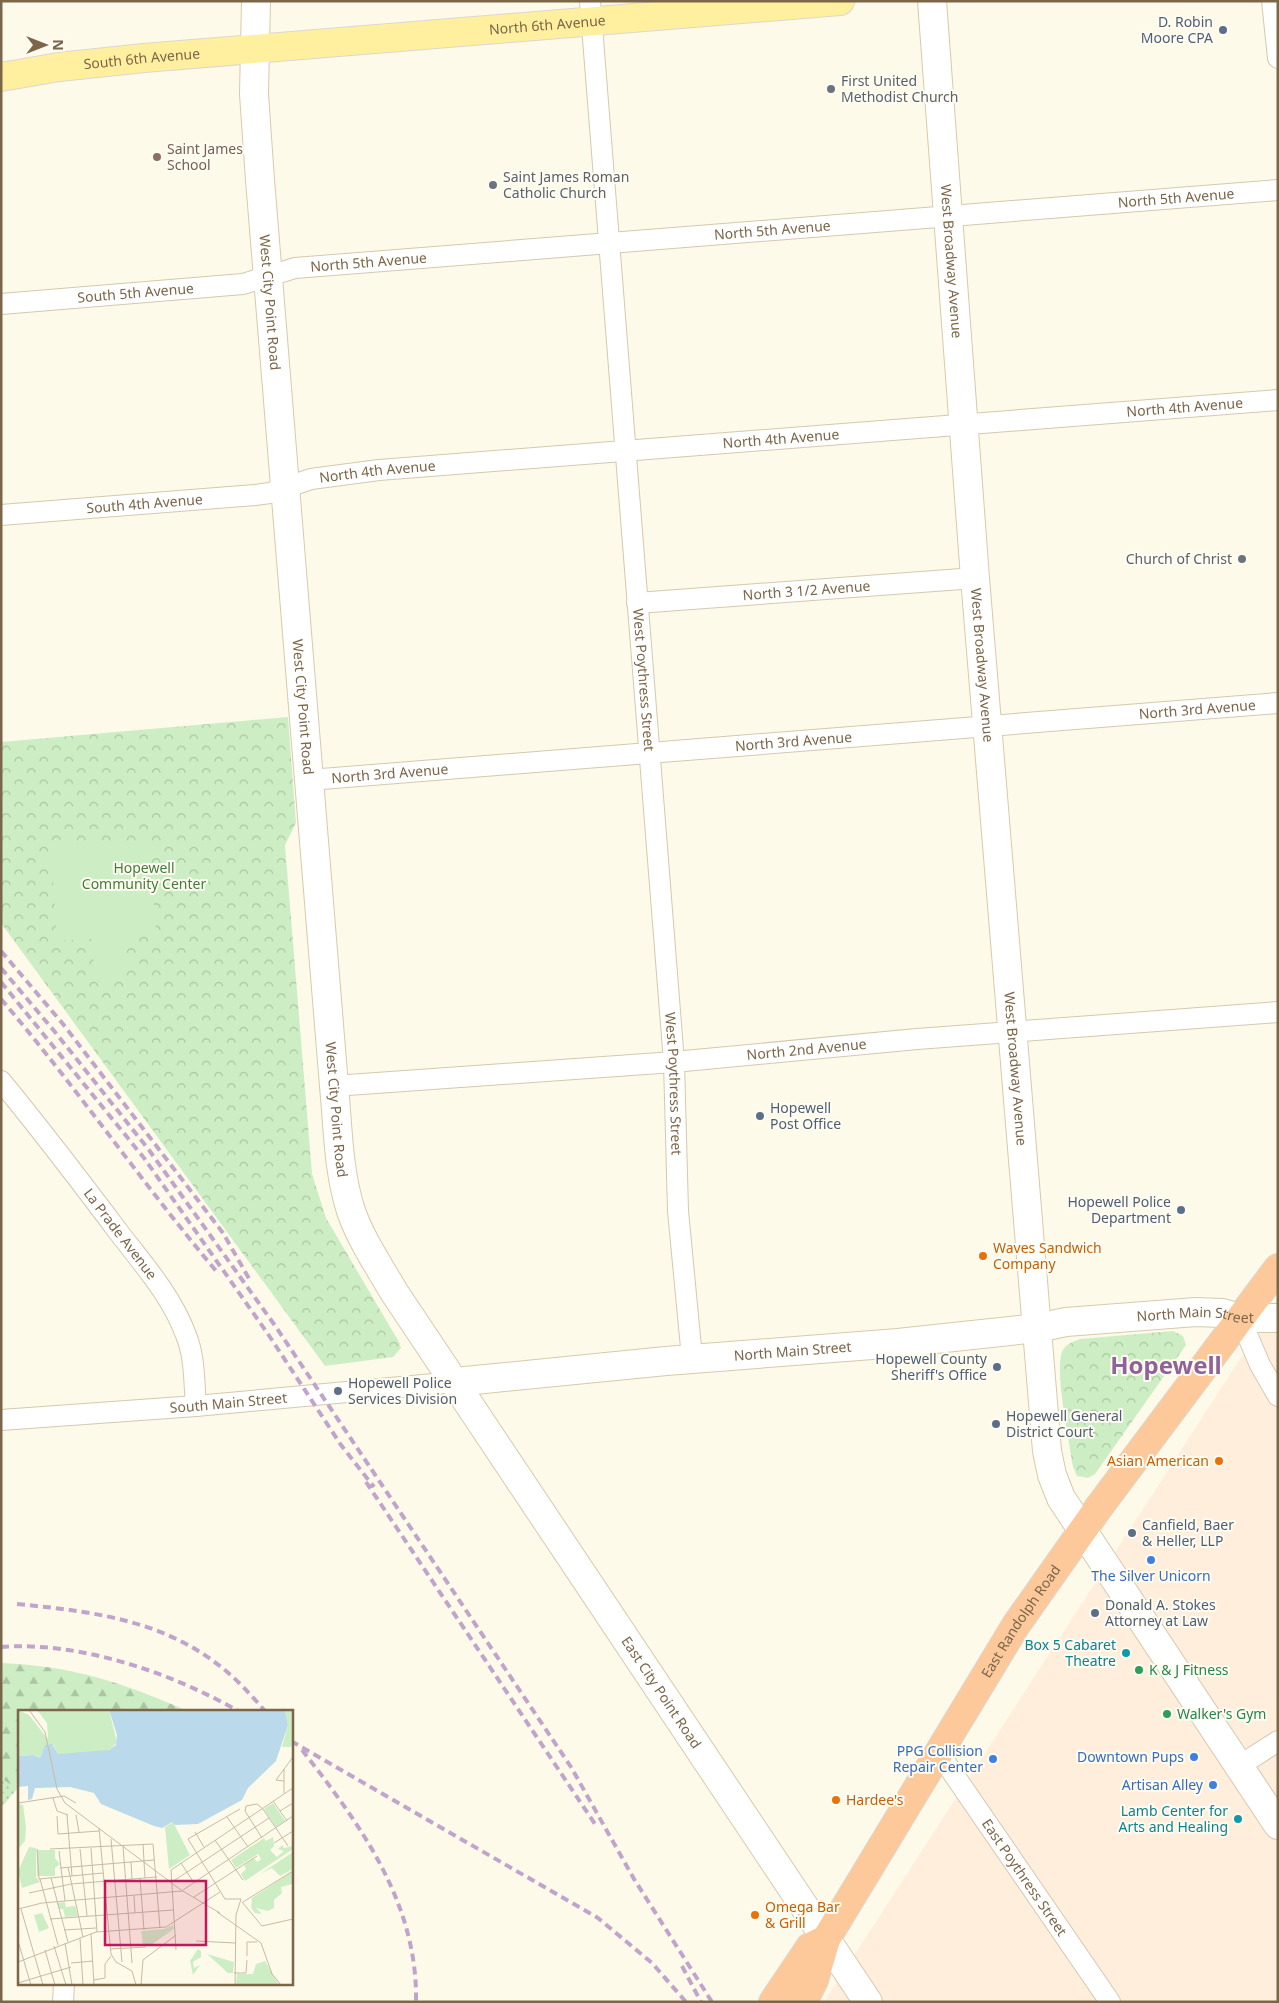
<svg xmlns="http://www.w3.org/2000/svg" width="1279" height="2003" font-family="'Noto Sans',sans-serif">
  <defs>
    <pattern id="grass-dots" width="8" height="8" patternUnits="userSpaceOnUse" patternTransform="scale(1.25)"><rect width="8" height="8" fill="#cdeec5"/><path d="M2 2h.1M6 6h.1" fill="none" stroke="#abc5a2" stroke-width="1.8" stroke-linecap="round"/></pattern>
    <pattern id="forest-firs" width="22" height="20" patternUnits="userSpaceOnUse" patternTransform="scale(1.25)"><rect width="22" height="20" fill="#cdeec5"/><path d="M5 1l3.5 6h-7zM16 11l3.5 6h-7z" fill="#abc5a2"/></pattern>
    <pattern id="park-crowns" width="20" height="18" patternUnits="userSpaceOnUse" patternTransform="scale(1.25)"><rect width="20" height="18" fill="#cdeec5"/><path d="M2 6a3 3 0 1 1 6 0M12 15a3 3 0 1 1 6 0" fill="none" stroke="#abc5a2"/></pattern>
  </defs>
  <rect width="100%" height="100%" fill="#fefae9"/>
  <path fill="#ffeedc" d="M1278 1308V2002H824L1238 1362Z"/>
  <path fill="url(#grass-dots)" d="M1 1774 5 1780 17 1789 1 1808Z"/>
  <path fill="url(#forest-firs)" d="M1 1663C74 1666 124 1683 190 1712H19V1788L17 1789 4 1780 1 1774Z"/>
  <path fill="url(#park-crowns)" d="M288 717 296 823 285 845 312 1174 326 1218 399 1342 401 1348 393 1357 325 1366 1 923V742Z
    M1173 1331 1183 1336 1186 1345 1095 1474 1088 1478 1077 1476 1073 1467C1069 1440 1056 1379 1061 1355 1063 1345 1072 1342 1080 1339Z"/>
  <path fill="#cdeec5" d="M150 840 156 935 124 937 126 980 95 982 92 939 57 941 51 847Z"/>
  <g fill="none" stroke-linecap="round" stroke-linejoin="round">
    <g stroke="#d5c8af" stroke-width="22">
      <g id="street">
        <path id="s1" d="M590 1 674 1062 678 1211 692 1358"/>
        <path d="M1272 1 1278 58"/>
        <path id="s2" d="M1 304 243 284 295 268 1278 190"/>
        <path id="s3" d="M1 515 255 495 270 493 311 479 379 470 1278 400"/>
        <path id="s4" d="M637 603 975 578"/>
        <path id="s5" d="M309 780 1278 703"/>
        <path id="s6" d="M1 1081C42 1131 81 1182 120 1234 144 1265 172 1297 186 1335 195 1357 194 1383 196 1406"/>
        <path id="s7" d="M334 1086 674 1062 917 1039 1278 1012"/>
        <path d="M1240 1318 1260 1365 1278 1396"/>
        <path id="s8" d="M1 1420 196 1406 455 1382"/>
        <path id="s9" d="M939 1753 1110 2002"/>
        <path d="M1239 1766 1278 1741"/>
        <path d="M63 2002 64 1984"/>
      </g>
    </g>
    <g stroke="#d8c9ac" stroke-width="30">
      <g id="secondary">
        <path id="s10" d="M256 1 254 94 260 180 334 1086C338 1127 338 1171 351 1211 361 1240 379 1266 394 1292L868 2002"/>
        <path id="s11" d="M932 1 975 578 1047 1451 1052 1475 1061 1498 1278 1825"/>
        <path id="s12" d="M455 1382 666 1361 898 1343 1037 1328 1066 1322 1196 1312 1222 1313 1240 1318H1278"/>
      </g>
    </g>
    <g stroke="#ddd7d0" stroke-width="30">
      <g id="primary">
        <path id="s13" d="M1 77 59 67 144 58 840 1"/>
      </g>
    </g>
    <g stroke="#ddd7d0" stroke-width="30">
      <g id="highway">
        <path d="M773 2002 810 1947 826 1939"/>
        <path id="s14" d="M803 2002 814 1980 826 1939 1016 1625 1099 1507 1278 1268"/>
      </g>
    </g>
    <use href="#street" stroke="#fff" stroke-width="20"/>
    <use href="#secondary" stroke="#fff" stroke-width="28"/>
    <use href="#primary" stroke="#fff09f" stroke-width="28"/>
    <use href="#highway" stroke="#fdc99b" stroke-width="28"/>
    <path stroke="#c1a4cb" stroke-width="4" stroke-dasharray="8 5" stroke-linecap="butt" d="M1 951 63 1024 223 1233 251 1282
      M1 968 55 1032 149 1150 276 1327 571 1767 634 1879 712 2002
      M1 982 144 1158 268 1334 341 1445 374 1487
      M1 999C77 1088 142 1183 217 1272
      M366 1482 597 1827
      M17 1604C98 1612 172 1621 234 1678 246 1689 256 1701 266 1712
      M1 1647C80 1641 172 1673 240 1712
      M291 1741 598 1918 652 1963 686 2002
      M302 1750C360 1824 418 1903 416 2002
      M682 1966 701 2002"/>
  </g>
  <g fill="#5c6f8a" stroke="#fffcf1" stroke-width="2">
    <circle cx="1223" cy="30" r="5"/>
    <circle cx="760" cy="1116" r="5"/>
    <circle cx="1181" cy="1210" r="5"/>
    <circle cx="997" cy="1367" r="5"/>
    <circle cx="338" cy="1391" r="5"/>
    <circle cx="996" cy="1424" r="5"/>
    <circle cx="1132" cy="1533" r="5"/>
    <circle cx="1095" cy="1613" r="5"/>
  </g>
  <g fill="#6b7280" stroke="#fffcf1" stroke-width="2">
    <circle cx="831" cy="89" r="5"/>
    <circle cx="493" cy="185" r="5"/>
    <circle cx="1242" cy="559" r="5"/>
  </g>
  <circle fill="#8d6e63" stroke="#fffcf1" stroke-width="2" cx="157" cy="157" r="5"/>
  <g fill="#e8710a" stroke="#fffcf1" stroke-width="2">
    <circle cx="983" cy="1256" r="5"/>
    <circle cx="1219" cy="1461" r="5"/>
    <circle cx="836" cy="1800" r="5"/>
    <circle cx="755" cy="1915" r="5"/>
  </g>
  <g fill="#3f7fe0" stroke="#fffcf1" stroke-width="2">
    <circle cx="1151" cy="1560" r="5"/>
    <circle cx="1194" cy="1757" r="5"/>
    <circle cx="993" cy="1759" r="5"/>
    <circle cx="1213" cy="1785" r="5"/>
  </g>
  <g fill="#0f9aa8" stroke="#fffcf1" stroke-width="2">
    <circle cx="1126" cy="1653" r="5"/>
    <circle cx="1238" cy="1819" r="5"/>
  </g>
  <g fill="#2e9e5b" stroke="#fffcf1" stroke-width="2">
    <circle cx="1139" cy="1670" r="5"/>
    <circle cx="1167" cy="1714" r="5"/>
  </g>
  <g text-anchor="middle" stroke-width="4" stroke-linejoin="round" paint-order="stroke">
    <g font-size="14" fill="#4e5e75" stroke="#fffcf1" text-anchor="start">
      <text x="1213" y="27" text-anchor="end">D. Robin<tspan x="1213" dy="16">Moore CPA</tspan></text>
      <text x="770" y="1113">Hopewell<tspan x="770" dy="16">Post Office</tspan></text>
      <text x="1171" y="1207" text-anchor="end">Hopewell Police<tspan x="1171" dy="16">Department</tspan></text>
      <text x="987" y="1364" text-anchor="end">Hopewell County<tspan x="987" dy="16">Sheriff's Office</tspan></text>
      <text x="348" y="1388">Hopewell Police<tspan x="348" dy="16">Services Division</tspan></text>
      <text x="1006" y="1421">Hopewell General<tspan x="1006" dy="16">District Court</tspan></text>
      <text x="1142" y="1530">Canfield, Baer<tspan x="1142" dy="16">&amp; Heller, LLP</tspan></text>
      <text x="1105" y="1610">Donald A. Stokes<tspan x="1105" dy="16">Attorney at Law</tspan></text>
    </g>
    <g font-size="14" fill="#7c6649" stroke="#fffcf1">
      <text dy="5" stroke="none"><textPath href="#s13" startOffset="549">North 6th Avenue</textPath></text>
      <text dy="5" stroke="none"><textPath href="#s13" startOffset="142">South 6th Avenue</textPath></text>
      <text dy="5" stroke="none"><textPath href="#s2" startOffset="1181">North 5th Avenue</textPath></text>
      <text dy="5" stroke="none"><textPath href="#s2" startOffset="776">North 5th Avenue</textPath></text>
      <text dy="5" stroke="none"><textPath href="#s11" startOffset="261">West Broadway Avenue</textPath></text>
      <text dy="5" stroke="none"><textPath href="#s2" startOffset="371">North 5th Avenue</textPath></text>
      <text dy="5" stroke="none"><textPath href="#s2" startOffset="135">South 5th Avenue</textPath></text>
      <text dy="5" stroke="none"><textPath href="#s10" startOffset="302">West City Point Road</textPath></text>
      <text dy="5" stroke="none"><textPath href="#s3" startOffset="1190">North 4th Avenue</textPath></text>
      <text dy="5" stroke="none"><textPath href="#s3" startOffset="785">North 4th Avenue</textPath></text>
      <text dy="5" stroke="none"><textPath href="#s3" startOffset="380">North 4th Avenue</textPath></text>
      <text dy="5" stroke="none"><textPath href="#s3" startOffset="144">South 4th Avenue</textPath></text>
      <text dy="5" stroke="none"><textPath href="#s4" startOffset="170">North 3 1/2 Avenue</textPath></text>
      <text dy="5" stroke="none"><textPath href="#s11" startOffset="666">West Broadway Avenue</textPath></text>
      <text dy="5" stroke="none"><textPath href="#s1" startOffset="681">West Poythress Street</textPath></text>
      <text dy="5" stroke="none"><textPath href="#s10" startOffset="708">West City Point Road</textPath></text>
      <text dy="5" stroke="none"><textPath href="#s5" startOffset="891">North 3rd Avenue</textPath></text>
      <text dy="5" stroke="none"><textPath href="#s5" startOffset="486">North 3rd Avenue</textPath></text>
      <text dy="5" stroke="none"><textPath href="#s5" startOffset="81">North 3rd Avenue</textPath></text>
      <text dy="5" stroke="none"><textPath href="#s7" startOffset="474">North 2nd Avenue</textPath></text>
      <text dy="5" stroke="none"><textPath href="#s11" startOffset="1071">West Broadway Avenue</textPath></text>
      <text dy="5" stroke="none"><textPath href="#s1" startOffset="1086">West Poythress Street</textPath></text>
      <text dy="5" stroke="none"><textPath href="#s10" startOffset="1112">West City Point Road</textPath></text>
      <text dy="5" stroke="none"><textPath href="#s6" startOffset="194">La Prade Avenue</textPath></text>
      <text dy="5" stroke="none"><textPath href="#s12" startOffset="744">North Main Street</textPath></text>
      <text dy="5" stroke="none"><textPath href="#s12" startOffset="339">North Main Street</textPath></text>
      <text dy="5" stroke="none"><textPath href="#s8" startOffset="228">South Main Street</textPath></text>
      <text dy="5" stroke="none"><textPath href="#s14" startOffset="440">East Randolph Road</textPath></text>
      <text dy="5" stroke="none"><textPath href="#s10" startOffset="1788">East City Point Road</textPath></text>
      <text dy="5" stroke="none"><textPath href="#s9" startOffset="151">East Poythress Street</textPath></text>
    </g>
    <g font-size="14" fill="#5b616d" stroke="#fffcf1" text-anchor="start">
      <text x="841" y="86">First United<tspan x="841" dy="16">Methodist Church</tspan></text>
      <text x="503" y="182">Saint James Roman<tspan x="503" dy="16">Catholic Church</tspan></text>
      <text x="1232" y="564" text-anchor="end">Church of Christ</text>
    </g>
    <g font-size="14" fill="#785e54" stroke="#fffcf1" text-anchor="start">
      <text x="167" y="154">Saint James<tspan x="167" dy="16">School</tspan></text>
    </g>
    <g font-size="14" fill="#427d3c" stroke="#fffcf1">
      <text x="144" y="873">Hopewell<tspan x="144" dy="16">Community Center</tspan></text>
    </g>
    <g font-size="14" fill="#c56008" stroke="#fffcf1" text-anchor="start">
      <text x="993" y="1253">Waves Sandwich<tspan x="993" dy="16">Company</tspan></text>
      <text x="1209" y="1466" text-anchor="end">Asian American</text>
      <text x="846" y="1805">Hardee's</text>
      <text x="765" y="1912">Omega Bar<tspan x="765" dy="16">&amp; Grill</tspan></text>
    </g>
    <g font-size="14" fill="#366cbe" stroke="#fffcf1" text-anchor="end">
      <text x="1151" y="1581" text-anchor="middle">The Silver Unicorn</text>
      <text x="983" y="1756">PPG Collision<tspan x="983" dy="16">Repair Center</tspan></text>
      <text x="1184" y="1762">Downtown Pups</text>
      <text x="1203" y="1790">Artisan Alley</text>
    </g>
    <g font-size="14" fill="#0d838f" stroke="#fffcf1" text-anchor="end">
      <text x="1116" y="1650">Box 5 Cabaret<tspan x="1116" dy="16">Theatre</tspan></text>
      <text x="1228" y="1816">Lamb Center for<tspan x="1228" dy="16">Arts and Healing</tspan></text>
    </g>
    <g font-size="14" fill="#27864d" stroke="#fffcf1" text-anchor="start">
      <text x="1149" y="1675">K &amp; J Fitness</text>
      <text x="1177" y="1719">Walker's Gym</text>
    </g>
    <g font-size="24" font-weight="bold" fill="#916198" stroke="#fffcf1">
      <text x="1166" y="1374">Hopewell</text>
    </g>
  </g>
  <g transform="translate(18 1710)">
    <rect width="275" height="275" fill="#fefae9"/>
    <path d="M255 127 256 136 252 140 259 147 266 141 260 139 264 135 266 138 275 136V139L227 171 223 164 228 159 226 155 236 148 239 152 243 149 240 144 218 158 213 150 246 128 248 131ZM275 142V159L262 166 254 158 242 164ZM275 161V174L263 177 264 183 256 190V198L250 201 238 198 244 204 237 203 233 198 234 188ZM180 239 183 241V247L175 252 176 258 182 255 175 265 172 251ZM189 244 216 252 215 263H210ZM247 251 261 275H218L219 264H235L238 254Z" fill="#cdeec5"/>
    <path d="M0 0 11 5 30 29 29 13 19 0H91L99 32 93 39 82 43 40 44 35 35 24 42 22 48 15 45 0 46Z" fill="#cdeec5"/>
    <path d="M0 94 5 95 8 117 7 131 0 139ZM19 140H37V148L42 154 37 158V166H19Z" fill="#cdeec5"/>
    <path d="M267 0H275V37H264L270 15ZM255 93 267 111 258 117 246 99ZM155 112 172 145 151 159 147 117ZM11 137 18 138V167L22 172 4 178 0 161ZM47 192 48 197 57 196 60 206 47 207 45 199H41L39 193ZM155 215 156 219 133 235 125 236 123 221 146 219Z" fill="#cdeec5"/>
    <path d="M10 146 18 148V151L12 152 18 153 14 165 4 161 12 153ZM24 203 31 218 21 222 16 205Z" fill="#cdeec5"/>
    <path d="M91 0H267L270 15 258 51 230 78 224 90 180 114 157 115 154 112 144 118 136 116 83 94 76 83 52 77 17 78 14 89 10 90V76L0 77V46L15 45 22 48 27 35 34 34 40 44 91 40 98 35 99 25Z" fill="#bad9eb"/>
    <path fill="none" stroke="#c6bba4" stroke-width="1" d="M11 0 27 22 39 79 47 93 163 180 202 203M266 59V83M266 71 258 70 275 47M35 88 39 101 50 105M255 91 269 111M0 93 46 86 58 93M222 99 170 129 207 189H223M262 101 275 93M49 105 54 166M58 105 61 122M39 106 40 124 81 121M209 107 230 137M81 118 93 244 98 252 114 261 118 275M177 122 186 137M244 128 227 101 228 96 239 94 245 99 270 136M93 129 104 252M197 130 225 170M256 133 275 121M125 134 127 168M105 136 114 253M73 138 79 222M19 139 21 169 85 163M32 139 135 134 142 218M62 139 69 206M41 141 47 191M113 152 114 169M163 153 176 173M50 157 65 227M42 158 136 150M153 160 275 78M153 160 158 240M33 168 50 232M122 168 126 220M22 169 40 235M154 172 251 108M165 180 275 106M11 183 53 174 139 167M116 186 117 203M176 187 239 146M224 192 244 216M225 192 275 161M0 199 24 193 164 181M3 199 25 275M199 202 243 233 254 264 263 275M32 209 155 200M244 216 275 209M46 220 78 218M73 224 76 275M62 228 65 275M0 231 13 275M178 231 217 233M47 233 54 275M36 236 48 275M92 239 128 237M27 240 37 275M229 246V232H239M0 252 78 222 148 217 202 182M53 253 75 251M216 263H228L229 250M76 270 87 268V254L93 246M0 273 53 257M123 275 125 250 158 225M217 275 218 205 223 189"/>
    <path fill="#c2185b" fill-opacity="0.15" stroke="#c2185b" stroke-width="2.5" d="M87 171H188V235H87Z"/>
    <rect width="275" height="275" fill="none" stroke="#7c6649" stroke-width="2.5"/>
  </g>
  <rect width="1279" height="2003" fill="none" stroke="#7c6649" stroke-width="5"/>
  <g transform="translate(45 45) rotate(90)" stroke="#fffcf1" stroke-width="4" paint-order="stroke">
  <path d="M0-4L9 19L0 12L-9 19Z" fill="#7c6649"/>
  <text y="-8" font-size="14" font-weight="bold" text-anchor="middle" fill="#7c6649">N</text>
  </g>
</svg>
